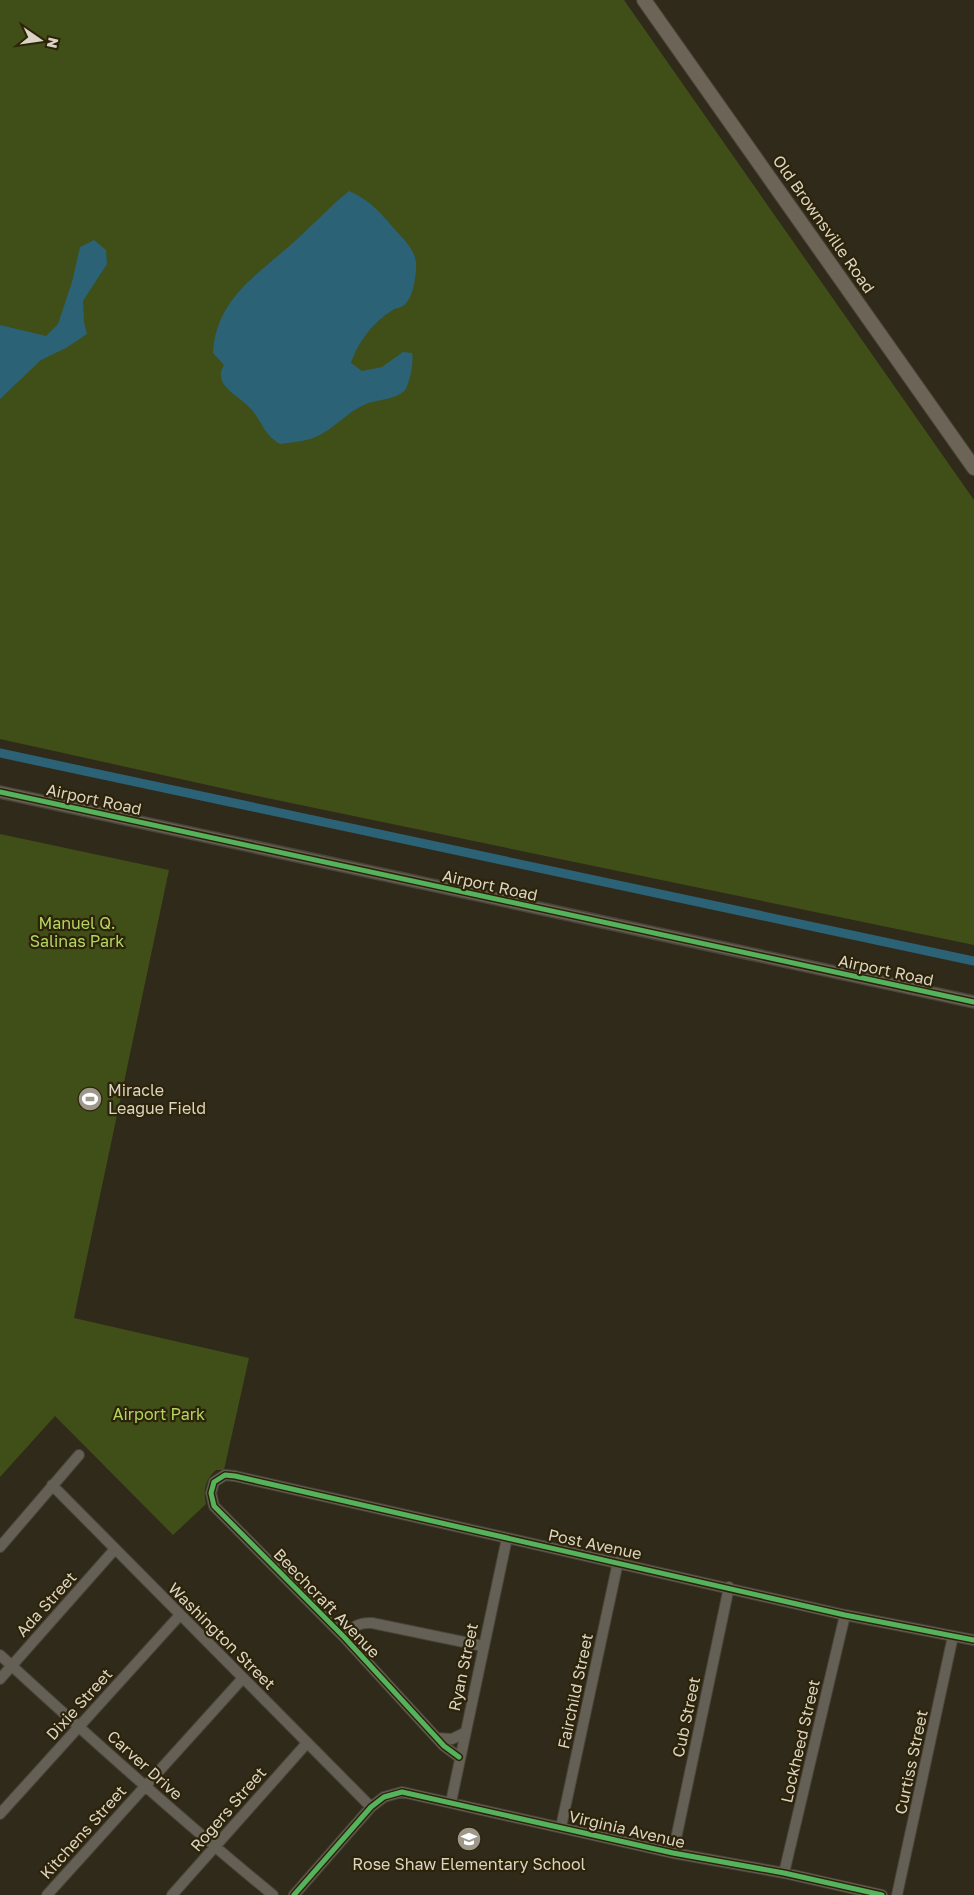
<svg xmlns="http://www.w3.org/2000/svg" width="974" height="1895" font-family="'Golos Text',sans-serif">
  <rect width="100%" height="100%" fill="#302a1b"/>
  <path fill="#404e18" d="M0 0H624L974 500V945L262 797 0 739Z
    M0 834 169 870 74 1318 249 1358 224 1470H216C205 1480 203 1490 206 1504L173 1535 55 1416 0 1477Z"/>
  <path fill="#2b6276" d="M349 191C370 199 384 217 398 233 418 254 419 261 413 289 411 295 409 301 404 305 401 308 396 308 393 310 374 321 358 342 351 363L362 371 382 367 403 352 412 353C414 361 410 383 405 390 398 399 376 400 366 404 350 411 339 423 325 432 312 441 295 442 280 444 262 433 263 422 250 408 241 397 211 385 224 365L213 353C216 298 259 274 296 240 314 224 330 206 349 191Z
    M94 240 106 250 107 264 83 301 84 322 87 334 66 348 41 360 0 399V325L46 336 58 324 72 282 80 247Z"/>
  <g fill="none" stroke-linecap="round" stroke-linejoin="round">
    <path stroke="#2b6276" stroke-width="9" d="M0 753 974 961"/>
    <g stroke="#4a4439" stroke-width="12">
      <path id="minor" d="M52 1485 371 1807
        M0 1547 79 1455
        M344 1637C353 1627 358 1622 372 1623L483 1646
        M0 1655C89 1737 179 1818 273 1895
        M0 1679 115 1549
        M437 1738 452 1739 464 1733
        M459 1757 444 1746 344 1637 214 1506 211 1493 214 1482 225 1475 235 1476 845 1615 974 1640
        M451 1802 507 1538
        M0 1814 180 1615
        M561 1827 618 1562
        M673 1853 729 1587
        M784 1873 845 1615
        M47 1895 243 1678
        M172 1895 307 1743
        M294 1895 371 1807 384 1797 402 1792 673 1853 784 1873 882 1895
        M897 1895 953 1636"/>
    </g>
    <g stroke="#4a4439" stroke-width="14">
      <path id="tertiary" d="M0 792 974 1002"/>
    </g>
    <g stroke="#4a4439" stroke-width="16">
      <path id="secondary" d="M644 0 974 468"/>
    </g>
    <use href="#minor" stroke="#646056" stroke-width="10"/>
    <use href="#tertiary" stroke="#646056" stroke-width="11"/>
    <use href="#secondary" stroke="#6c6457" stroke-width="14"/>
    <g stroke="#2d2309" stroke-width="8">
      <path id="cycleway" d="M0 792 974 1002
        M459 1757 444 1746 344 1637 214 1506 211 1493 214 1482 225 1475 235 1476 845 1615 974 1640
        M294 1895 371 1807 384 1797 402 1792 673 1853 784 1873 882 1895"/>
    </g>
    <use href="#cycleway" stroke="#56b35d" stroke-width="5"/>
  </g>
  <defs>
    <g id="stadium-disc" transform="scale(1.25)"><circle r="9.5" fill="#9e988a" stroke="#2d2309"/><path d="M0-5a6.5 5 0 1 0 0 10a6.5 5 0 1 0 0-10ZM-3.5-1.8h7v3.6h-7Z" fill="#fff"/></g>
    <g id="school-disc" transform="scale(1.25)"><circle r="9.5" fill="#9e988a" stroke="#2d2309"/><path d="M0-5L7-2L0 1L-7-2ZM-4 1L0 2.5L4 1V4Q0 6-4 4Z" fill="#fff"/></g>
  </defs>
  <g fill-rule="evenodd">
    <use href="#stadium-disc" x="90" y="1099"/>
    <use href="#school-disc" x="469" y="1839"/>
  </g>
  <g text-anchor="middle" stroke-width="4.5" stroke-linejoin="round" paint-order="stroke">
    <g font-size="16" fill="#dad4c5" stroke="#2d2309">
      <text transform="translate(824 224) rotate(55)" y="6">Old Brownsville Road</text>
      <text transform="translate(94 799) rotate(12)" y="6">Airport Road</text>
      <text transform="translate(490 885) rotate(12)" y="6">Airport Road</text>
      <text transform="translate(886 970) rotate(12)" y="6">Airport Road</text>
      <text transform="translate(595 1544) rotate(12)" y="6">Post Avenue</text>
      <text transform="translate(327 1603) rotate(46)" y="6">Beechcraft Avenue</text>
      <text transform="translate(46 1604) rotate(-48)" y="6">Ada Street</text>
      <text transform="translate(222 1636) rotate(45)" y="6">Washington Street</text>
      <text transform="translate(463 1667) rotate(-78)" y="6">Ryan Street</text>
      <text transform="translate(575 1691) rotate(-78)" y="6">Fairchild Street</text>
      <text transform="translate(79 1704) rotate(-48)" y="6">Dixie Street</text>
      <text transform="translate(686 1717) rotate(-78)" y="6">Cub Street</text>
      <text transform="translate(800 1741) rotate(-77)" y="6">Lockheed Street</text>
      <text transform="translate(911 1762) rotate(-78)" y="6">Curtiss Street</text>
      <text transform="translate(145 1765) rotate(42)" y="6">Carver Drive</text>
      <text transform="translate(228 1809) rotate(-49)" y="6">Rogers Street</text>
      <text transform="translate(627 1829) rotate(13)" y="6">Virginia Avenue</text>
      <text transform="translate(83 1832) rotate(-48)" y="6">Kitchens Street</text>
    </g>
    <g font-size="16" fill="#b2d661" stroke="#2d2309">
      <text x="77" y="929">Manuel Q.<tspan x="77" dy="18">Salinas Park</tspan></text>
      <text x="159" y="1420">Airport Park</text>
    </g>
    <g font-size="16" fill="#dad4c5" stroke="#2d2309" text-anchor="start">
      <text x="108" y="1096">Miracle<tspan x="108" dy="18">League Field</tspan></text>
      <text x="469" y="1870" text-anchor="middle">Rose Shaw Elementary School</text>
    </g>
  </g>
  <g transform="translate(40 40) rotate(103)" stroke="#2d2309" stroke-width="4" paint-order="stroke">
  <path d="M0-4L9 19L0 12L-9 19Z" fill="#dad4c5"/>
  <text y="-8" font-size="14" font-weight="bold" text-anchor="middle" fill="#dad4c5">N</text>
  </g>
</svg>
